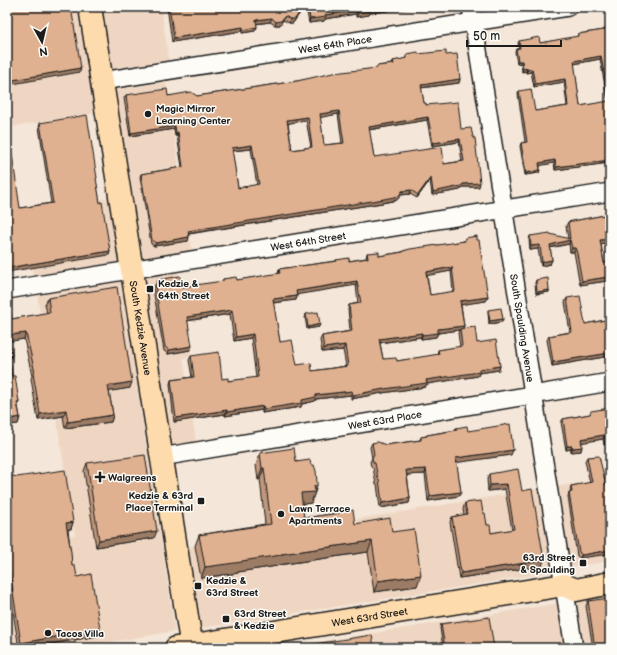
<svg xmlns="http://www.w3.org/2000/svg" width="617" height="655" font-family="'Balsamiq Sans',sans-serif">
  <rect width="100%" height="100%" fill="#f4e6d8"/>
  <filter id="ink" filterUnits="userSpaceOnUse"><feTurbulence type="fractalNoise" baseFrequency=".025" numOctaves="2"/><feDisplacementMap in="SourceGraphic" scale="8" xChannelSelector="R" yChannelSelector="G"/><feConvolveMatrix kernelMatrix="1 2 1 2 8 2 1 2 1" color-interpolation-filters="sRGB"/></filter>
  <g filter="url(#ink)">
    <path fill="#eed6c2" d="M7 7H78L96 113 11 127 7 103Z
      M102 7H161L169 64 112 73Z
      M166 82 192 252 143 260 116 90Z
      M109 198 118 265 34 279 23 212Z
      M178 271 191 356 183 358 196 442 171 446 146 277Z
      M121 281 175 631 76 648H8L7 546 75 535 37 294Z
      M610 478V561L570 567 555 487Z
      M540 489 552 572 202 628 188 547Z
      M610 594V648H583L575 599Z
      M561 603 568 648H281Z"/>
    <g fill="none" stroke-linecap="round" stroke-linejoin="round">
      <g stroke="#1c1c1c" stroke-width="20">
        <g id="minor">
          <path id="s1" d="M471 7 574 648"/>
          <path id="s2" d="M102 81 568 7"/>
          <path id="s3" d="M7 290 610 192"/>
          <path id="s4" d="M161 457 610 382"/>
        </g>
      </g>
      <g stroke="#1c1c1c" stroke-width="25">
        <g id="major">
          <path id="s5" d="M90 7 192 648"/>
          <path id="s6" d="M176 648 564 585 576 590 610 583"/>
        </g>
      </g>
      <use href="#minor" stroke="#fdfcf7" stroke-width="17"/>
      <use href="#major" stroke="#fedbac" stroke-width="22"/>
    </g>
    <path fill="#c1987c" stroke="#1c1c1c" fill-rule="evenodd" d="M167 7H304L293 23H289L283 20 280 25H275L270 22 256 24 257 27 255 31 242 33V31L172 42Z
      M306 7H436L419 10V7L370 13 369 15 356 17V14L325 19 324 21 309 23Z
      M610 27V165L609 163 555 170 554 163 540 165V170L539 173 525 175 520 146 521 143 525 142 518 94 519 91 535 111 567 106 564 82 534 87 531 72 526 73V71L522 72 521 63 517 64 515 52 516 49H519L518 43 519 41 540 43 577 37 578 34 604 30ZM600 59 608 102 580 106 574 64Z
      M407 54 446 55 460 79 459 83 421 88 424 103 461 129 479 187H462L460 190 432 195 430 180 417 198 410 194 401 195 397 200 382 203 189 234 188 241 154 246 151 244 140 177 141 174 182 167 177 136H175L174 129 130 136 124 98 126 95 197 96 297 81 377 68V66L392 64 393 61 405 59ZM338 114 342 143 324 145 320 117ZM306 120 311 147 292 150 288 123ZM427 120 432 146 459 142 462 161 444 164 374 157 369 130ZM251 149 257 185 238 188 232 151Z
      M40 123 96 181 100 203 110 251 109 255 20 208 51 203 39 127Z
      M610 214V242L601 244 604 263 610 262V292L607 281 580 285 574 252H570L569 244 550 248 552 260 550 264 541 266 538 249 530 250 529 240 530 236 568 239 566 226 568 222Z
      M465 238 488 297 486 301 461 304 464 326 463 328 500 366 499 370 479 373 478 376 427 384 425 387 382 393 351 399V395L316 399 315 401 302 404 301 407 262 413V410L225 416V414L174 422 170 384 171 380 192 377 189 360 191 356 222 379 228 381 256 378 251 338 234 341 230 314 187 321 190 350 168 354 164 351 153 289 155 285 181 287 222 282 223 279 237 280 278 274 279 269 336 261V260L349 261 366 258 367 253 379 256 402 252 403 251 464 241ZM451 271 453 292 430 295 427 275ZM356 285 358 303 349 305 348 309 350 331 322 336 320 340 322 352 343 350 346 366 312 371 297 365 280 342 273 303 296 300 297 296V294ZM459 330 458 333 460 347 438 350 437 355 397 361 383 359 380 343 421 337V339L436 337 438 333Z
      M536 280 549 290V292L536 294 535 283Z
      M48 298 130 388 109 391 113 415 111 422 65 428 63 416 38 420 31 379 32 376 24 339 10 341V361L12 376 19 402 18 406 20 417 18 424 7 425V311L12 319 47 313 45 304Z
      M567 298 585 324 610 319V356L552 366 547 340 549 336 570 332 565 302Z
      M488 310 503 319 502 322 489 324 488 312Z
      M306 314 319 327 307 329 305 317Z
      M590 414 610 444 604 445 603 439 582 442 581 451 571 452V449L566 450 561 422 563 419Z
      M456 428 468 431 511 455 456 462 461 492 459 496 428 501 425 474 407 475 410 498 409 503 380 508 377 484H376L373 468 371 466 370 462 372 458 370 447 372 443 386 445 420 440 421 437 426 436 427 435 455 430Z
      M260 453 311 465 317 486 311 503 302 504 304 518 338 513 339 512 355 524 392 532 417 586 374 592 368 552 278 565 277 566 238 572V573L201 578 195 546 199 535 265 524 260 479 258 480 256 465Z
      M587 457 606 485 610 484 580 558 577 556 568 496 569 493 571 492 570 490 571 486 590 483 585 461Z
      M87 463 154 538 96 547 84 471Z
      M489 474 522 491 542 566 459 578 450 522 452 517 464 515 463 509 465 503 483 513 487 525 491 533 512 530 505 489 488 491 487 479Z
      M7 477 73 522 71 529H68L72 566 77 577 98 636 27 648H19L7 576V551L10 548 7 531Z
      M588 601 610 648H593L586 606Z
      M441 624 494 648H443L440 628Z"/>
    <path fill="#9d7c65" stroke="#1c1c1c" d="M303 7H304L293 23H289L290 19Z
      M392 7H419L370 13 369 15 356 17 358 13 370 10Z
      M420 7H436L419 10Z
      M357 10 356 14 325 19 324 21 309 23 310 19 325 15Z
      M285 16 283 20 280 25H275L276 22Z
      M272 18 270 22 254 24 256 20Z
      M243 27 242 31 172 42 174 38Z
      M257 27 255 31 242 33 243 30Z
      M601 56 600 59 573 64 574 61Z
      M518 61H522L521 63 517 64Z
      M81 68 80 72 7 85V81Z
      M527 68 526 71 522 72 523 69Z
      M532 69 531 72 526 73 527 70Z
      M460 79 459 83 419 88 421 85Z
      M565 79 564 82 534 87 535 84Z
      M339 111 338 114 318 118 320 114Z
      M308 117 306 120 286 124 287 120Z
      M428 117 427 120 367 130 369 127Z
      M175 126 174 129 130 136 131 133Z
      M178 132 177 136H175L176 133Z
      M460 139 459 142 432 146 433 143Z
      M252 145 251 149 230 151 232 148Z
      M555 160 554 163 538 166 539 163Z
      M610 160 609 163 555 170 556 167Z
      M540 170 539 173 525 175 526 173Z
      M431 177 430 180 417 198 418 195Z
      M480 183 479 187H462L460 190 432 195 433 192 463 184Z
      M411 190 410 194 401 195 397 200 382 203 187 234 188 231Z
      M189 237 188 241 154 246 156 243Z
      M610 239V242L599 244 600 240Z
      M570 240 569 244 548 248 550 245Z
      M540 245 538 249 530 250 531 246Z
      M572 248H576L574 252H570Z
      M110 251 109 255 7 272V268Z
      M552 260 550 264 541 266 542 262Z
      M452 267 451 271 425 276 426 272Z
      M608 277 607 281 580 285 582 281Z
      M357 281 356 285 295 295 296 291Z
      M549 290V292L536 294 537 292Z
      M297 296 296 300 271 303 273 299Z
      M488 297 486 301 459 305 460 301Z
      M232 310 230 314 185 321 187 317Z
      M503 319 502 322 489 324 490 321Z
      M320 324 319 327 307 329 308 327Z
      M464 326 462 330 460 329 459 330 438 333 436 337 421 339 422 335 438 329Z
      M26 333 24 339 7 342 9 335Z
      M422 333 421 337 378 343 379 339Z
      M253 334 251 338 234 341 236 337Z
      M345 345 343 350 322 352 324 348Z
      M192 346 190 350 168 354 169 350Z
      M610 353V356L552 366 553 362Z
      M12 355 10 361 9 356Z
      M500 366 499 370 479 373 478 376 427 384 425 387 382 393 351 399 353 395 426 380 479 369Z
      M132 382 130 388 106 392 108 386Z
      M352 391 351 395 316 399 315 401 302 404 301 407 262 413 264 409 302 400 316 395Z
      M263 406 262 410 225 416 227 412Z
      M66 410 63 416 38 420 40 414Z
      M227 410 225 414 174 422 176 418Z
      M113 415 111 422 65 428 68 422Z
      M20 417 18 424 7 425V420Z
      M604 435 603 439 580 443 581 439Z
      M610 440V444L604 445 605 441Z
      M567 446H572L571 449 566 450Z
      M582 447 581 451 571 452 573 448Z
      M513 450 511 455 454 463 456 458Z
      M262 468H264L260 479 258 480Z
      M426 469 425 474 405 475 406 470Z
      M507 484 505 489 488 491 490 485Z
      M314 486H317L311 503 297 505 301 493Z
      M461 492 459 496 428 501 430 496Z
      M410 498 409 503 380 508 382 503Z
      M73 522 71 529 64 530 66 523Z
      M157 531 154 538 96 547 99 540Z
      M372 541 368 552 278 565 277 566 238 572V573L201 578 205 567 281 554Z
      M610 550V554L580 558 582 555Z
      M544 560 542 566 459 578 461 573Z
      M421 575 417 586 374 592 378 581Z
      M100 629 98 636 27 648H19L21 643Z"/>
    <path fill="#e0b190" stroke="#1c1c1c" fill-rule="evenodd" d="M7 7H71L81 68 7 81Z
      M169 7H303L295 19H290L285 16 281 21 276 22 272 18 256 20 257 27 243 30V27L174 38Z
      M308 7H392L370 10 371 11 358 13 357 10 325 15 326 17 310 19Z
      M610 27V160L556 167 555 160 539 163 540 170 526 173 521 143 527 142 519 91 531 89 535 111 568 106 565 79 535 84 532 69 527 70V68L523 69 522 61H518L516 49 520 48 519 41 539 37 540 43 578 36V34L604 30 605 28ZM601 56 609 101 580 106 574 61Z
      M446 51V55L457 54 460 79 421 85 424 103H426V105L458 102 461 129 471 128 473 137 475 138 480 183 463 184 461 186 433 192 431 177 418 195 411 190 402 191 399 196 384 199 188 231 189 237 156 243 152 240 141 174 183 167 178 132 176 133 175 126 131 133 126 95 167 89 168 96 191 92 197 96 297 81 333 73 377 68V66L394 64 393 61 407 58V54L418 52V54ZM339 111 344 143 324 145 320 114ZM308 117 312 147 292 150 287 120ZM428 117 433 143 460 139 464 161 444 164 442 147 374 157 369 127ZM252 145 259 184 238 188 232 148Z
      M87 115 97 178H96L100 203 102 202 110 251 7 268V121L20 208 53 203 40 123Z
      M610 214V239L600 240 604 263 610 262V283L608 277 582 281 576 248H572L570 240 550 245 552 260 542 262 540 245 531 246 530 236 550 233V234L570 239 568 222Z
      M477 236V240H479L488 297 460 301 464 326 438 329V333L422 335V333L379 339 383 359 396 358 397 361 439 354 438 350 462 346 460 329 475 327 477 343 496 340 500 366 479 369V372L426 380 427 383 384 389 353 395 352 391 316 395V397L302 400V403L264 409 263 406 227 412V410L176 418 171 380 194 377 191 356 219 352 222 379 228 378V381L258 377 253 334 236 337 232 310 187 317 192 346 169 350 165 347 155 285 158 280 180 276 181 287 223 281V279L236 277 237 280 280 273 279 269 337 261 336 260 349 258V261L368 258 367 253 379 252V256L403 252V251L410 249 465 241V238ZM452 267 455 291 430 295 426 272ZM357 281 361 303 349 305 352 331 322 336 324 348 345 345 348 366 312 371 311 363 297 365 292 340 280 342 273 299 297 296 296 291Z
      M548 278 549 290 537 292 536 280Z
      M117 287 132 382 108 386 113 415 68 422 66 410 40 414 33 373H35L26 333 9 335 12 355 9 356 12 376H15L19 402 17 403 20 417 7 420V311L10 310 12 319 50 312 48 298Z
      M580 296 585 324 610 319V353L553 362 549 336 572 332 567 298Z
      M501 308 503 319 490 321 488 310Z
      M318 312 320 324 308 327 306 314Z
      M610 408V440L605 441 604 435 581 439 582 447 573 448 572 446H567L563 419 590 414 591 411Z
      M510 424 513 450 456 458 461 492 430 496 426 469 406 470 410 498 382 503 379 479H378L375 463 373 462 372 458 374 454 372 443 378 442 386 445 421 440V437L427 436V435L457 430 456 428 467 426 468 431Z
      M294 448 296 462 310 460 311 465H314L316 471 317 483V486H314L315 492 301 493 304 518 339 513V512L353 510 355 524 390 518 392 532 414 529 421 575 378 581 372 541 281 554V555L242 561V562L205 567 199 535 271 524 264 468H262L260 453Z
      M145 455 157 531 99 540 87 463Z
      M599 456 606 485 610 484V550L582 555 579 552 569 493 572 492 571 486 592 482 587 457Z
      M518 469 522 491 532 489 544 560 461 573 452 517 467 514 465 503 481 501 483 513H485L487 525H490L491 533 514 529 507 484 490 485 489 474Z
      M65 470 73 522 66 523 71 552 72 566H75L77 577 91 574 100 629 21 643 7 554V551L12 544 7 508V477L14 476 17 477Z
      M610 598V648H595L588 601Z
      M489 617 494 648H445L441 624Z
      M372 635 374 648H289Z"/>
  </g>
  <g fill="#1c1c1c" stroke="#fdfcf7" stroke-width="1.5">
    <circle cx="148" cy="114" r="4"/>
    <rect x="146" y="285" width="8" height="8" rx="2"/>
    <path d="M98 471h4v4h4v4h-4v4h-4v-4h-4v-4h4z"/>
    <rect x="197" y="497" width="8" height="8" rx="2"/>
    <circle cx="281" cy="514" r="4"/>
    <rect x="579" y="559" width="8" height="8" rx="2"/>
    <rect x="194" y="582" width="8" height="8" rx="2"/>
    <rect x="222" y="615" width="8" height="8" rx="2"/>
    <circle cx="48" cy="633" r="4"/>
  </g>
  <g text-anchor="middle" stroke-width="3" stroke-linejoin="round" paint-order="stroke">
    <g font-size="10" fill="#1c1c1c" stroke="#fdfcf7">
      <text dy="4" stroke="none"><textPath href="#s2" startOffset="236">West 64th Place</textPath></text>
      <text dy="4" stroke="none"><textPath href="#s3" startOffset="305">West 64th Street</textPath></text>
      <text dy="4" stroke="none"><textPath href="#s5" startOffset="325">South Kedzie Avenue</textPath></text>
      <text dy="4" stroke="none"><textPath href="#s1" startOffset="325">South Spaulding Avenue</textPath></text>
      <text dy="4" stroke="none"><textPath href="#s4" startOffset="227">West 63rd Place</textPath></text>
      <text dy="4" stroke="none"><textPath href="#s6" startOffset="196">West 63rd Street</textPath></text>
    </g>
    <g font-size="10" font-weight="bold" fill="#1c1c1c" stroke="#fdfcf7" text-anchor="start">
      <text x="156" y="112">Magic Mirror<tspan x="156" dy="12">Learning Center</tspan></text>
      <text x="158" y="287">Kedzie &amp;<tspan x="158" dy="12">64th Street</tspan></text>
      <text x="108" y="481">Walgreens</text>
      <text x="193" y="499" text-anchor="end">Kedzie &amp; 63rd<tspan x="193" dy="12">Place Terminal</tspan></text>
      <text x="289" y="512">Lawn Terrace<tspan x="289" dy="12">Apartments</tspan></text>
      <text x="575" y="561" text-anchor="end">63rd Street<tspan x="575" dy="12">&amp; Spaulding</tspan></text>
      <text x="206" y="584">Kedzie &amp;<tspan x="206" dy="12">63rd Street</tspan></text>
      <text x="234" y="617">63rd Street<tspan x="234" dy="12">&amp; Kedzie</tspan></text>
      <text x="56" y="637">Tacos Villa</text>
    </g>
  </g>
  <rect width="617" height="655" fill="none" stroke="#fdfcf7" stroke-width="24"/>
  <rect x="12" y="12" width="593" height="631" fill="none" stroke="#1c1c1c" stroke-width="1.5" filter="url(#ink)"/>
  <g transform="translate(42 42) rotate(172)" stroke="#fdfcf7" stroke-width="3" paint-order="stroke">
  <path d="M0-3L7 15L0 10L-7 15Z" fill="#1c1c1c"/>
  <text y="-6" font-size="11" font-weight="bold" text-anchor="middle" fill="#1c1c1c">N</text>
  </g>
  <path d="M467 40v6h94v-6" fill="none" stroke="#1c1c1c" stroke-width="2"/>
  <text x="473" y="40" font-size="12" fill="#1c1c1c" stroke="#fdfcf7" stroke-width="3" paint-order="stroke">50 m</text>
</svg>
